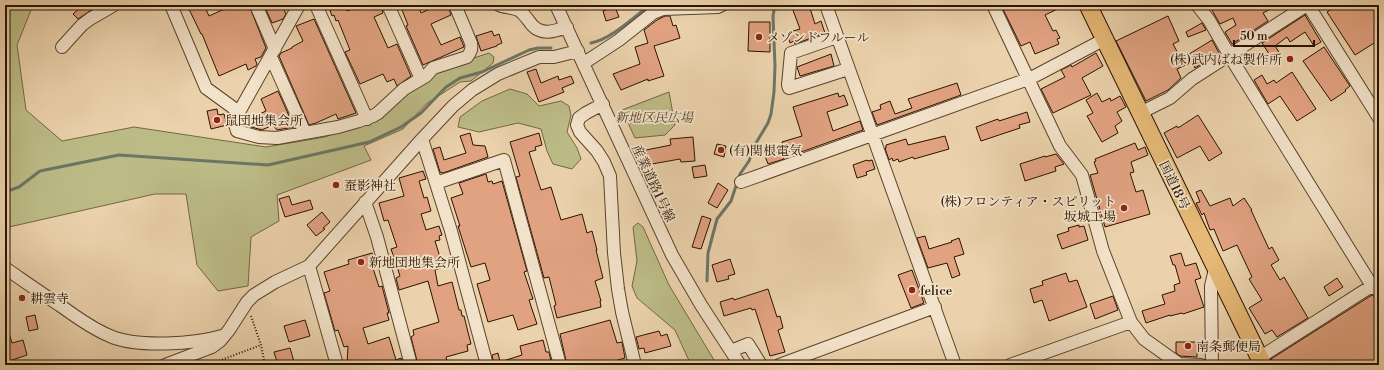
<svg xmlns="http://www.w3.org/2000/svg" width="1384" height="370" font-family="'Libre Bodoni','Noto Serif JP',serif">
  <rect width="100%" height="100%" fill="#ebd2ac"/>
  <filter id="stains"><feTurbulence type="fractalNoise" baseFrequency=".005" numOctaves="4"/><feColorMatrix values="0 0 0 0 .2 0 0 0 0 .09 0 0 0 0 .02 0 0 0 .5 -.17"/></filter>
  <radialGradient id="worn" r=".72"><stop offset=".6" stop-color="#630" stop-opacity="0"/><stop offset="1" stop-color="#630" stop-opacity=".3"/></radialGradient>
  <path fill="#bcbb86" stroke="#726743" d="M5 5H33L17 45 26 110 62 141 134 127 266 147 325 137 377 118 438 70 489 53 494 57 493 63 471 81 460 82 426 104 403 129 364 146 371 160 277 195 279 221 251 237 248 286 218 291 197 265 186 194H155L9 227 5 230Z
    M510 89 527 94 539 106 561 101 569 106 571 115 567 132 577 148 581 159 572 169 553 164 547 151 541 129 518 123 479 132 458 127 460 117 482 101Z
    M669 92 675 125 665 135 635 138 622 110Z
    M638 223 643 227 669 285 717 365H691L675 330 637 298 632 286 637 261 633 227Z"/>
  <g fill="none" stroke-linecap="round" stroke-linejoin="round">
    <path stroke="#6c7664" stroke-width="3" d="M734 8 755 5H775
      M591 43C611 39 633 18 650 5
      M5 192 19 187 40 171 119 155 268 165 369 142 401 127 421 113 446 87 460 78 482 72 529 50 538 48H551
      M707 281 708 253 717 219 731 201 740 174 749 161 756 143 768 123 771 114 774 92 775 66 773 16 775 5"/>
  </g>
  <path fill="#e1a281" stroke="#291300" d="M83 5H99L78 19 73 14Z
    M187 5H204L209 16 233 5H249L266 48 261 57 255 59 257 64 256 66 248 70 246 64 219 76 202 34H201Z
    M264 5H282L286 14 283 19 272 23Z
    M328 5H345L347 11 361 5H381L383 13 374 17 388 48 397 44 411 76 397 86 394 79 387 82 383 74 360 84 345 52 350 50 338 20 336 21 334 15 332 16Z
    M396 5H418L421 13 439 5H448L451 15 431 24 441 45 460 37 464 47 423 65 406 26 408 25 400 5 397 6Z
    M791 5H809L815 24 821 21 825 33 795 44 794 41 790 43 787 33 800 29Z
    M1001 5H1066L1045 15 1053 31 1056 30 1060 38 1057 39 1059 44 1035 54 1030 42 1021 46Z
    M1209 5H1278L1263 13 1268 21 1232 44 1225 32 1236 25 1233 18 1220 24Z
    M1327 5H1373L1379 15V40L1355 55 1327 12 1330 10Z
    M615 7 619 17 606 21 603 11Z
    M1305 15 1321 42 1314 46 1305 32 1290 42 1287 37 1275 46 1281 55 1273 60 1262 43Z
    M665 16H670L673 26 676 25 680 38 654 46 664 76 648 81V79L621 90 613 74 640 64 635 47 648 43 644 30 657 20Z
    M1168 16 1179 41 1173 44 1181 59 1212 40 1219 53 1195 68 1192 62 1177 69 1181 78 1168 90 1146 101 1116 41Z
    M314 19 356 113 338 119 336 114 316 123 309 125 279 56 281 53 292 48V47L303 41 296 26Z
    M749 22H770V52L748 51Z
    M1202 23 1206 30 1188 37 1186 32Z
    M492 31 494 36 499 34 502 43 497 45V46L481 51 476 36Z
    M1324 47 1350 86 1345 90 1346 91 1331 101 1303 61Z
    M1096 53 1103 66 1082 78 1091 95 1053 113 1041 89 1065 77 1061 70 1071 65 1072 67Z
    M831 54 834 66 800 76 797 67Z
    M536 69 541 83 558 76 559 80 571 76 574 83 562 88 564 92 539 102 527 72Z
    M1292 72 1316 109 1297 121 1280 96 1268 104 1254 80 1262 75 1267 84 1274 80 1276 83Z
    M957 83 961 95 877 125 872 112 881 109 880 105 890 101 895 114 912 108 908 99Z
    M278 91 294 127 277 130 273 125 262 130 251 127 248 119 266 111 261 99Z
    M838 93 839 97 844 95 848 105 827 112 833 131 860 121 863 130 801 152 800 148 785 153 782 142 802 136 793 107Z
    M1097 93 1102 102 1110 98 1111 101 1120 96 1126 107 1117 112 1122 121 1115 126 1118 133 1102 142 1087 116 1093 113 1086 100Z
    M217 109 218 115 224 114 227 125 211 129 207 111Z
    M1027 112 1030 122 1019 125 1020 128 981 141 976 127 998 119 999 121Z
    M1198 115 1222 153 1209 161 1200 146 1177 158 1164 133 1177 126 1178 128Z
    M470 133 473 145 485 146 488 157 443 173 440 172 433 149 440 147 444 160 466 153 460 136Z
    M539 133 542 145 535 147 536 150 529 152 541 190 551 187 561 220 582 214 587 233 592 231 597 250H596L603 278 595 281 601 301H600L601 307 557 318 554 306 556 305 549 277 544 278 516 177 520 176 510 142Z
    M945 136 949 149 914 159 913 157 899 162 898 159 893 161 892 158 889 160 885 148H886V145L906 139 908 145Z
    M693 137 695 161 681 162 680 159 652 164V163H647L641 151 671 145 670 139Z
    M1135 143 1138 150 1145 147 1148 155 1131 162 1134 172 1130 173 1136 192 1143 190 1150 214 1105 227 1090 175 1098 173 1094 162 1096 161 1095 159Z
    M717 144 726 146 724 157 714 154Z
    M781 151 784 159 768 164 765 156Z
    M1056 154 1064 164 1055 167 1056 171 1025 181 1020 164 1045 156V157Z
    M867 160 868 161 872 160 875 169 866 172 867 175 857 178 853 165Z
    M705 165 707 176 694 178 692 167Z
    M423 171 426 179 419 181 424 198 427 197 431 211 421 214 426 230 439 226 442 235 439 236 440 240 435 241 443 267 435 270 438 286 452 282 459 310H461L462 316H464L471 344 467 345 468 351 446 357 448 365H418L411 337 414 335 413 330 439 322 428 281 399 290 396 278 400 276 391 249 397 247 388 220 384 221 379 203 404 196 399 178Z
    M486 174 488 182 492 181 493 184 502 181 527 271 524 272 533 299 529 300 537 324 518 330 513 315 488 322 477 284 490 280 485 263 471 267 458 226H460L451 198 463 194 459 183Z
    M718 183 728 190 717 208 708 203Z
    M1201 190 1210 206 1230 198 1233 206 1244 198 1252 210H1251L1269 249 1272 247 1279 260 1271 265 1280 280 1284 277 1308 318 1277 337 1272 330 1265 334 1249 308 1262 300 1249 279 1252 277 1237 245 1223 251 1214 229 1210 230 1204 213 1202 215 1196 203 1200 202 1196 192Z
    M289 196 292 205 310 200 313 209 285 217 279 199Z
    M322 212 330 222 323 228 325 229 316 236 307 225Z
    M702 216 711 219 701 249 692 247Z
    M1079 225V227L1084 226 1088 240 1062 249 1057 235 1069 231 1068 228Z
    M925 236 929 249 952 242 951 241 959 238 964 254 954 257 960 275 952 278 947 263 928 268 917 238Z
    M372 253 375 264 372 265 379 287 382 286 389 313H387L389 320 363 328 368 344 389 337 396 360 401 358 403 365H347L348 346 344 347 338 330 335 331 324 293 330 291 324 272 349 264 348 260Z
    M1181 253 1185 266 1196 263 1201 278 1195 280 1204 307 1183 314 1182 313 1170 316V315L1146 323 1142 311 1165 304 1162 295 1175 291 1174 285 1180 283 1175 265H1173L1170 256Z
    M730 259 735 274 728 276 729 279 717 282 712 265Z
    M912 270 924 303 911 308 898 275Z
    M1066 273 1069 282 1077 280 1087 307 1049 321 1042 300 1034 303 1030 289 1043 285 1042 281Z
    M1337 278 1343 287 1329 296 1324 287Z
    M768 289 777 317 780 316 783 328 778 330 785 352 770 356 755 309 752 310 751 308 724 316 720 302 733 298 734 300Z
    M1372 295 1375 297 1379 303V365H1275L1271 359Z
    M1113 296 1118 310 1095 319 1090 304Z
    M35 315 38 329 29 331 26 317Z
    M305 320 310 336 289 342 284 326Z
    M610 320 617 343 622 342 625 358 601 365H567L560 334Z
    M5 327H7L12 343 23 340 27 355 9 361 7 356 5 357Z
    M659 331 661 336 667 334 671 346 645 353 644 348 639 349 636 337Z
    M543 340 546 352H549L552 365H494L492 355 498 353 500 362 522 355 520 346Z
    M1176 342H1197V357L1180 356 1176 353Z
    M290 348 295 365H278L274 352Z"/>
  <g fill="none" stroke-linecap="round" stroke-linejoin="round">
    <g stroke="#5a432b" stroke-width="14">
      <path id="minor" d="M171 5 206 88 239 112
        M256 5 275 49
        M299 5 239 112 235 124 237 131 259 137 277 138 338 127 359 121 373 116 378 113 404 89 426 76 433 68 467 57C471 52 472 49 471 43L455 5
        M316 5 367 119
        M388 5 421 79
        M499 5C505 8 514 7 520 11 525 15 528 20 532 25 542 36 555 31 567 27
        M556 5 672 255 701 305 740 365
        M826 5 955 365
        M993 5 1060 146 1082 175 1103 251 1131 322 1144 339 1179 364 1201 365
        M1197 5 1209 20 1231 58 1372 286 1379 291
        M1308 5 1379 118
        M837 37 791 53 788 85 789 88 848 69
        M62 47 82 25 90 19 114 5
        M271 57 305 133
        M584 63 619 40 653 13 663 9 718 7 722 5
        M603 104 586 113 579 118 577 125 580 132 597 151 604 162 610 176 614 253 618 289 622 312 635 365
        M1140 113 1170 98 1192 79 1307 5
        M422 139 451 231 487 365
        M741 182 1031 78 1105 39
        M436 183 504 160 560 365
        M365 202 377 237 411 365
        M309 266 337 365
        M5 268C24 281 42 294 61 306 76 317 93 329 110 336 137 348 195 344 222 336
        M731 351 748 344 761 365
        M1259 358 1378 282
        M165 365 212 347 220 341 229 330 247 302 254 295 275 282 309 266 422 139 453 106 472 90 498 74 539 57H554L578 51
        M779 365 935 307
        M1010 365 1131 322
        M1212 365 1211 286 1215 269"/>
    </g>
    <g stroke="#291300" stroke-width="19">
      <path id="highway" d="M1088 5 1263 365"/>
    </g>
    <path stroke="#291300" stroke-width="2" stroke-dasharray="1 2" stroke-linecap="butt" d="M251 316 261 345 265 365
      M208 365 261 345"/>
    <use href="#minor" stroke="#f2e2c9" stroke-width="12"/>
    <use href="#highway" stroke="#e6b976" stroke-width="17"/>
  </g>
  <g fill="#8f2418" stroke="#f2e2c9" stroke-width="1.5">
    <circle cx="759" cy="37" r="4"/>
    <circle cx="1290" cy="59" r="4"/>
    <circle cx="217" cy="120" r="4"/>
    <circle cx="721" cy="150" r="4"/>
    <circle cx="336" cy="185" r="4"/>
    <circle cx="1124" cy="208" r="4"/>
    <circle cx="361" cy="262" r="4"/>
    <circle cx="912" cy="290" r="4"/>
    <circle cx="22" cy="298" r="4"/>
    <circle cx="1188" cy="346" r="4"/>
  </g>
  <g text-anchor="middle" stroke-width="3.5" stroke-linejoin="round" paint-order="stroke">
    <g font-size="13" fill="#291300" stroke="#f2e2c9" text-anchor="start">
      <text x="767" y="42">メゾンドフルール</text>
      <text x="1282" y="64" text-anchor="end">(株)武内ばね製作所</text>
      <text x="225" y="125">鼠団地集会所</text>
      <text x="729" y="155">(有)関根電気</text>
      <text x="344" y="190">蚕影神社</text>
      <text x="1116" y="206" text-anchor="end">(株)フロンティア・スピリット<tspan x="1116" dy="15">坂城工場</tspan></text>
      <text x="369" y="267">新地団地集会所</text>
      <text x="920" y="295">felice</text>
      <text x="30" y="303">耕雲寺</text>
      <text x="1196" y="351">南条郵便局</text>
    </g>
    <g font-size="13" font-style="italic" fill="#554528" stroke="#f2e2c9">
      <text x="654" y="122">新地区民広場</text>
    </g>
    <g font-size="13" fill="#291300" stroke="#f2e2c9">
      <text transform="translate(654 183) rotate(65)" y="5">産業道路1号線</text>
      <text transform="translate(1175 185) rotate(64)" y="5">国道18号</text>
    </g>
  </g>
  <rect width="1384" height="370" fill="none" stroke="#ebd2ac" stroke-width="20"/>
  <rect x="6" y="6" width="1372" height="358" fill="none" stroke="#291300" stroke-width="2"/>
  <rect x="10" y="10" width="1364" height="350" fill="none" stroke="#291300"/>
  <path d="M1234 40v6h80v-6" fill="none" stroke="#291300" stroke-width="2"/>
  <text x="1240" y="40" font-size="12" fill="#291300" stroke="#f2e2c9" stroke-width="3" paint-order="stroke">50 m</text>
  <rect width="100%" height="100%" filter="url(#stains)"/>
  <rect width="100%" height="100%" fill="url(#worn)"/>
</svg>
